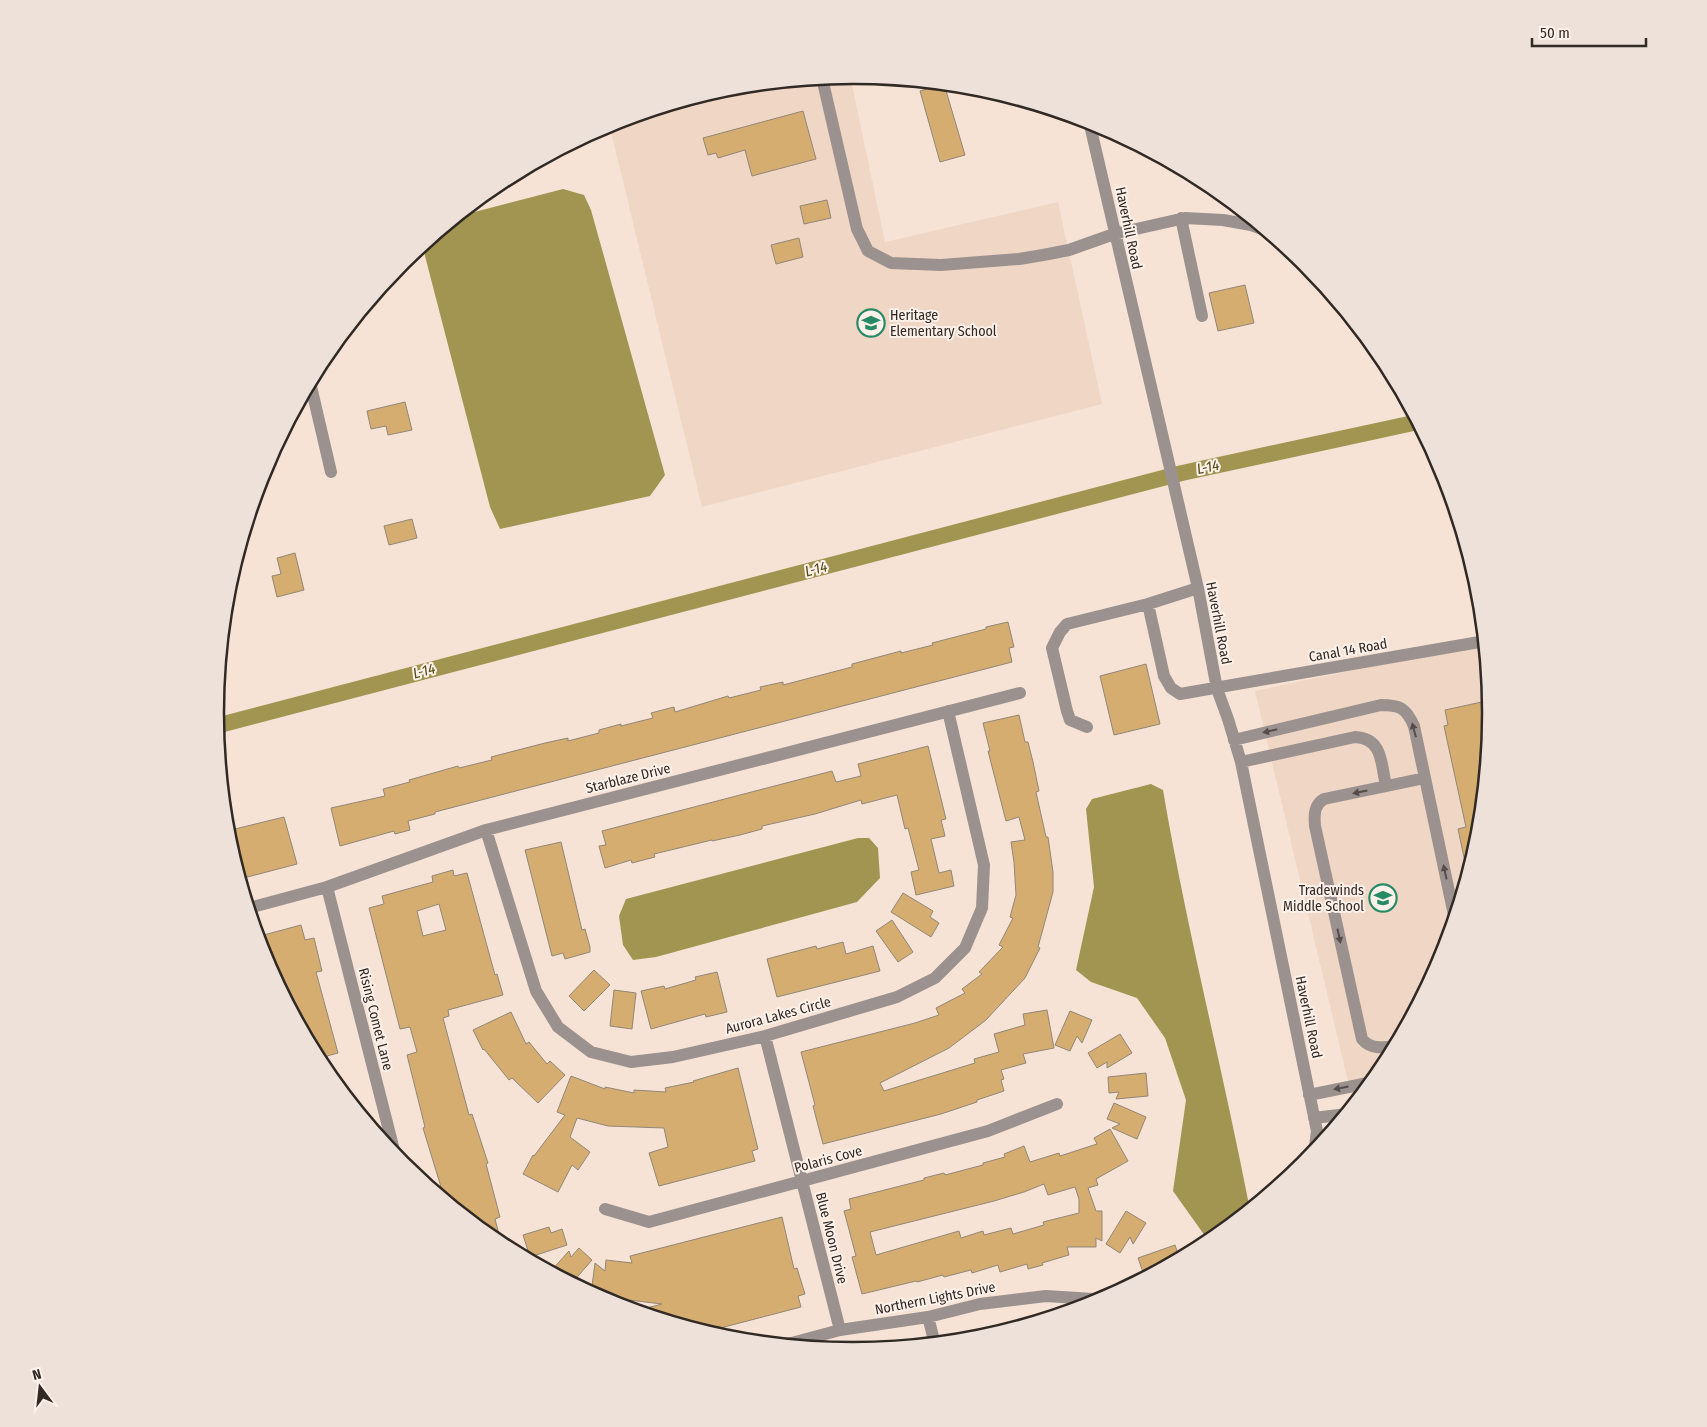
<svg xmlns="http://www.w3.org/2000/svg" width="1707" height="1427" font-family="'Fira Sans Condensed',sans-serif">
  <rect width="100%" height="100%" fill="#f6e3d6"/>
  <path fill="#f0d6c5" d="M850 75 885 242 1058 202 1102 404 702 507 611 132 580 139 609 123 729 87Z
    M1485 642 1492 714 1480 838 1443 958 1384 1068 1354 1106 1255 691Z"/>
  <path fill="#a29551" d="M563 189 584 195 591 210 665 475 650 496 500 529 490 507 425 256 424 244 459 216Z
    M1151 784 1163 790C1187 931 1223 1070 1250 1210L1210 1243 1173 1191 1186 1100 1165 1038 1137 998 1091 982 1076 970 1094 887 1086 809 1092 799Z
    M858 838H869L878 848 880 878 857 902 656 957 633 960 623 945 619 916 626 899Z"/>
  <g fill="none" stroke-linecap="round" stroke-linejoin="round">
    <path stroke="#a29551" stroke-width="16" d="M216 726 1182 473 1418 422"/>
  </g>
  <path fill="#d5ad70" stroke="#928777" fill-rule="evenodd" d="M932 83 944 84 965 155 940 162 920 91 933 87Z
    M803 111 816 159 752 176 745 150 718 158 716 153 708 155 703 138Z
    M827 200 831 218 804 224 800 206Z
    M799 238 803 257 776 264 771 245Z
    M1245 285 1254 323 1218 331 1209 293Z
    M405 402 412 430 388 435 386 426 371 429 367 411Z
    M412 519 417 538 389 545 384 526Z
    M295 553 304 590 277 597 272 576 281 574 277 558Z
    M1008 622 1014 647 1009 648 1012 662 435 812V814L408 821 410 830 395 834 394 831 340 846 331 808 385 796 383 789 410 782 409 780 458 766 459 768 492 760 491 757 545 743 568 738V741L599 733V730L621 724V726L653 718 651 713 674 707 675 712 728 696 729 698 761 690 760 687 783 682V685L852 667V664L901 651V653L933 645 932 643 986 629V627Z
    M1146 664 1160 724 1114 735 1100 676Z
    M1491 700 1492 714 1480 838 1468 876 1458 829 1466 827 1444 726 1448 725 1445 710Z
    M1019 715 1025 742H1028L1033 762 1039 791 1036 792 1046 837H1048L1053 872V892L1038 947 1040 948 1025 978 986 1020 949 1048 880 1083 884 1091 975 1063 974 1059 999 1052 994 1034 1025 1025 1023 1014 1047 1010 1054 1048 1023 1054 1026 1063 1001 1070 1004 1079 1001 1080 1004 1091 977 1100V1102L941 1114 823 1144 813 1106 815 1105 801 1052 915 1023 939 1015 936 1008 965 993 962 989 982 974 979 972 1003 947 999 945 1013 918 1010 917 1016 895 1014 862 1011 842 1025 840 1019 817 1006 821 988 751H990L983 723Z
    M928 746 946 819 941 820 945 836 931 839 939 873 951 870 954 886 916 895 911 872 919 870 908 828 905 829 897 795 862 804 861 800 815 814 762 826V829L740 835 712 841V840L654 854 655 857 632 863 631 860 605 868 599 846 606 845 602 831 832 771 836 782 861 776 858 764Z
    M284 817 297 864 240 879 227 835 236 833 235 829Z
    M561 842 582 930 585 929 590 947V952L565 959 563 953 552 956 525 850Z
    M453 870 454 876 467 873 495 975 497 974 503 995 448 1010 449 1016 443 1018 469 1115 472 1114 488 1163 486 1164 500 1217 495 1219 502 1246 445 1200 423 1128 425 1127 407 1055 417 1052 410 1027 400 1029 369 908 384 904 382 896 433 882 432 876ZM439 904 446 930 423 936 417 911Z
    M903 893 933 911 930 917 939 923 931 937 891 912Z
    M892 920 913 952 898 962 876 931Z
    M301 925 305 940 314 938 322 971 316 972 338 1053 327 1056 334 1077 331 1079 322 1068 268 965 260 936Z
    M843 942 846 954 873 946 880 971 777 997 767 959 816 946 817 949Z
    M594 970 610 985 584 1011 569 996Z
    M717 972 727 1012 706 1017 705 1014 651 1029 641 991 664 986 665 989 696 980 695 977Z
    M614 990 636 993 632 1029 610 1026Z
    M1070 1011 1092 1020 1082 1043 1077 1036 1070 1051 1055 1045Z
    M511 1012 526 1044 529 1042 547 1064 550 1061 565 1075 538 1103 512 1078 509 1080 484 1049 483 1050 473 1030Z
    M1120 1034 1132 1053 1107 1068V1062L1097 1068 1088 1053Z
    M738 1068 758 1149 752 1151 755 1161 659 1186 649 1153 668 1147 664 1128 608 1126 577 1118 570 1137 590 1152 578 1170 572 1165 558 1192 523 1174 533 1155 534 1156 565 1115 557 1112 571 1076 605 1089V1087L634 1093V1090L666 1092 665 1088 694 1082 693 1081Z
    M1146 1073 1148 1096 1116 1099 1119 1092 1109 1093 1108 1077Z
    M1114 1103 1146 1117 1137 1139 1112 1128 1120 1124 1107 1119Z
    M1110 1129 1128 1161 1096 1179 1098 1185 1088 1188 1096 1211H1102V1241L1096 1238V1247H1067L1069 1255 1042 1263 1043 1265 1028 1269 1027 1264 1000 1272 998 1265 972 1273 971 1270 944 1277 943 1275 917 1282 916 1281 862 1294 852 1257 856 1256 844 1211 851 1209 849 1199 924 1180V1178L944 1173 945 1175 983 1165V1163L1005 1157 1004 1154 1024 1146 1030 1162 1059 1153 1060 1156 1097 1144 1094 1138ZM1044 1184 1048 1195 1075 1187 1079 1199V1213L1043 1222 1044 1225 1013 1234 1011 1228 984 1235 983 1231 961 1238 959 1231 876 1255 870 1232 994 1201 1024 1192Z
    M1126 1211 1146 1223 1133 1244 1130 1237 1120 1253 1106 1244Z
    M782 1217 794 1269 797 1268 805 1294 798 1296 801 1307 705 1332 635 1311 662 1304 595 1296 591 1294 595 1263 605 1271 606 1260 632 1263 630 1256Z
    M549 1227 551 1233 562 1229 567 1245 530 1257 523 1235Z
    M1175 1245 1180 1259 1156 1273 1155 1271 1144 1275 1138 1258Z
    M579 1248 592 1260 572 1283 550 1272 569 1251 571 1257Z"/>
  <g fill="none" stroke-linecap="round" stroke-linejoin="round">
    <path stroke="#9b918e" stroke-width="12" d="M822 78 857 229 868 251 891 263 941 265 1019 259 1043 255 1069 250 1114 234 1185 218 1223 220 1251 225 1268 231
      M1089 121 1198 588 1217 689 1228 719 1241 762 1317 1131 1314 1154
      M1181 218 1202 316
      M310 382 331 472
      M1148 604 1164 676 1171 688 1180 694 1485 641
      M1087 727 1070 720 1067 711 1052 648 1060 632 1067 624 1148 604 1198 588
      M1234 740 1381 705C1400 705 1406 708 1414 726L1455 920
      M1241 762 1355 737C1383 738 1381 764 1386 786
      M486 830 536 991 558 1027 591 1052 631 1062 673 1057 765 1036 897 997 935 978 965 948 982 908 984 865 948 711
      M327 887 396 1158
      M249 908 327 887 486 830 1020 693
      M765 1036 840 1330
      M1397 1045C1384 1048 1371 1050 1362 1039L1315 826C1314 815 1314 805 1324 799L1425 778
      M1309 1095 1373 1082
      M1314 1118 1347 1114
      M605 1209 649 1222 988 1131 1057 1104
      M928 1317 935 1344
      M784 1345 840 1330 928 1317 980 1304 1046 1296 1093 1299"/>
  </g>
  <defs><path id="oneway-solid" d="M-6-.8H1V-3.2L6.5 0L1 3.2V.8H-6Z" transform="scale(1.25)"/></defs>
  <g fill="#554d49">
    <use href="#oneway-solid" transform="translate(1414 730) rotate(-105)"/>
    <use href="#oneway-solid" transform="translate(1270 731) rotate(167)"/>
    <use href="#oneway-solid" transform="translate(1360 792) rotate(168)"/>
    <use href="#oneway-solid" transform="translate(1445 872) rotate(-102)"/>
    <use href="#oneway-solid" transform="translate(1339 936) rotate(78)"/>
    <use href="#oneway-solid" transform="translate(1341 1088) rotate(169)"/>
  </g>
  <defs>
    <g id="school-ring" transform="scale(1.4375)"><circle r="9.5" fill="#fdf1ea" stroke="#268a64" stroke-width="1.5"/><path d="M0-5L7-2L0 1L-7-2ZM-4 1L0 2.5L4 1V4Q0 6-4 4Z" fill="#268a64"/></g>
  </defs>
  <g fill-rule="evenodd">
    <use href="#school-ring" x="871" y="323"/>
    <use href="#school-ring" x="1383" y="898"/>
  </g>
  <g text-anchor="middle" stroke-width="4" stroke-linejoin="round" paint-order="stroke">
    <g font-size="14" fill="#302924" stroke="#fdf1ea">
      <text transform="translate(1129 228) rotate(78)" y="5">Haverhill Road</text>
      <text transform="translate(1219 623) rotate(79)" y="5">Haverhill Road</text>
      <text transform="translate(1348 650) rotate(-10)" y="5">Canal 14 Road</text>
      <text transform="translate(628 778) rotate(-14)" y="5">Starblaze Drive</text>
      <text transform="translate(778 1015) rotate(-15)" y="5">Aurora Lakes Circle</text>
      <text transform="translate(1309 1017) rotate(78)" y="5">Haverhill Road</text>
      <text transform="translate(376 1019) rotate(76)" y="5">Rising Comet Lane</text>
      <text transform="translate(828 1159) rotate(-15)" y="5">Polaris Cove</text>
      <text transform="translate(832 1238) rotate(76)" y="5">Blue Moon Drive</text>
      <text transform="translate(935 1298) rotate(-11)" y="5">Northern Lights Drive</text>
    </g>
    <g font-size="14" fill="#302924" stroke="#fdf1ea" text-anchor="start">
      <text x="890" y="320">Heritage<tspan x="890" dy="16">Elementary School</tspan></text>
      <text x="1364" y="895" text-anchor="end">Tradewinds<tspan x="1364" dy="16">Middle School</tspan></text>
    </g>
    <g font-size="15" font-style="italic" fill="#524912" stroke="#fdf1ea">
      <text transform="translate(1208 467) rotate(-12)" y="5">L-14</text>
      <text transform="translate(816 569) rotate(-15)" y="5">L-14</text>
      <text transform="translate(424 671) rotate(-15)" y="5">L-14</text>
    </g>
  </g>
  <path d="M0 0H1707V1427H0ZM224 713a629 629 0 1 1 1258 0a629 629 0 1 1-1258 0Z" fill="#ede1da" fill-rule="evenodd"/>
  <path fill="none" stroke="#302924" stroke-width="2.5" d="M224 713a629 629 0 1 1 1258 0a629 629 0 1 1-1258 0Z"/>
  <g transform="translate(40 1387) rotate(345)" stroke="#fdf1ea" stroke-width="4" paint-order="stroke">
  <path d="M0-4L9 19L0 12L-9 19Z" fill="#302924"/>
  <text y="-8" font-size="14" font-weight="bold" text-anchor="middle" fill="#302924">N</text>
  </g>
  <path d="M1532 38v8h114v-8" fill="none" stroke="#302924" stroke-width="2.5"/>
  <text x="1540" y="38" font-size="15" fill="#302924" stroke="#fdf1ea" stroke-width="4" paint-order="stroke">50 m</text>
</svg>
